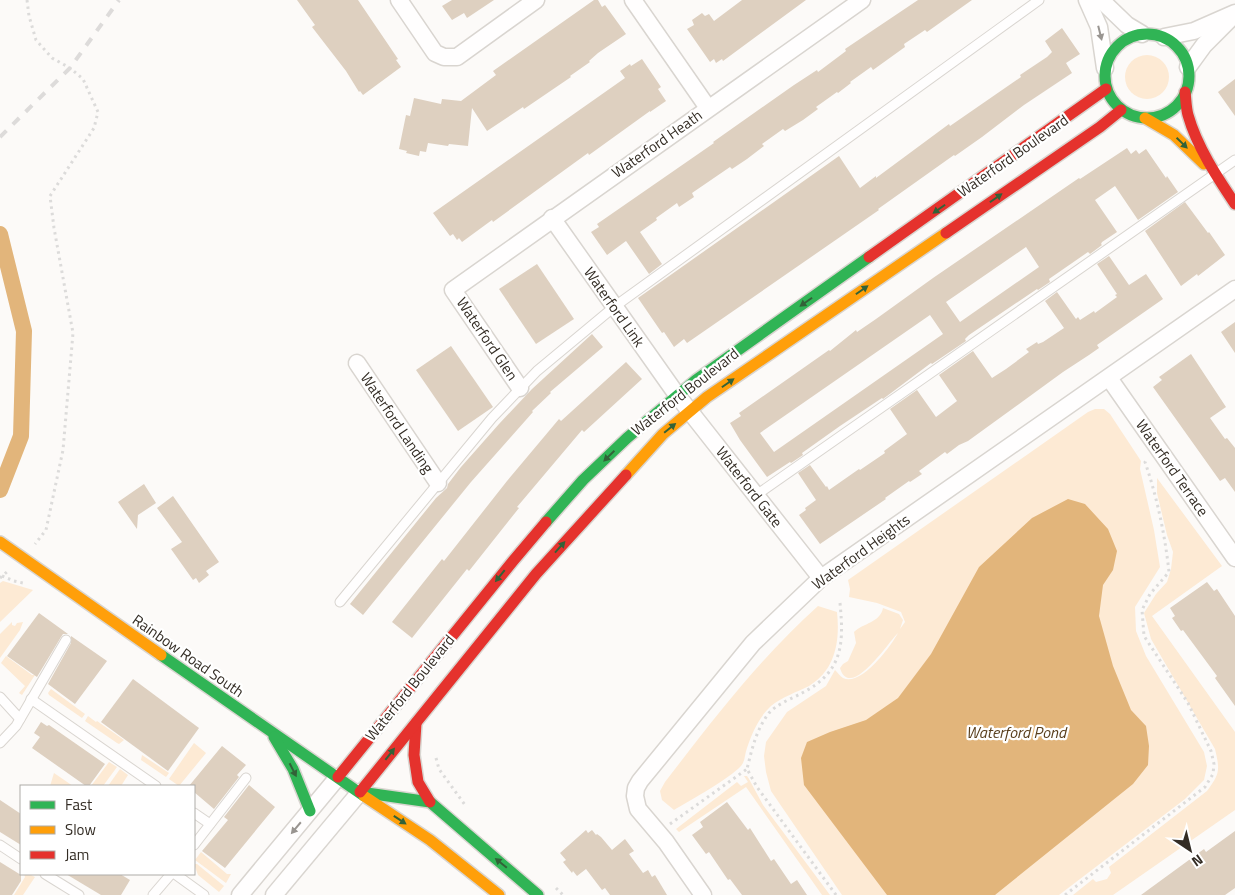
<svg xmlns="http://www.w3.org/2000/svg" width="1235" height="895" font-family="'Titillium Web',sans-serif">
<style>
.green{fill:#fdead4}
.water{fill:#e2b57b}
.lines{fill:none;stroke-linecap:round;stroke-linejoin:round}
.canal{stroke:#e2b57b;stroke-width:16}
.building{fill:#ded0c0;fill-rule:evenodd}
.lane-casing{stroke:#d9d5d0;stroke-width:11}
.street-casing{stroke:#d9d5d0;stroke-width:19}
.fast-casing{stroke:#d9d5d0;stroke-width:14}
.slow-casing{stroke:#d9d5d0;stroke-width:14}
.jam-casing{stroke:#d9d5d0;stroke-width:14}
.path{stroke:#dcdbda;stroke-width:3;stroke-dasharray:2.5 4;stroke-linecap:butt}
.lane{stroke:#fffefe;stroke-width:9}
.street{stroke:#fffefe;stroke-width:16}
.fast{stroke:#30b455;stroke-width:11}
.slow{stroke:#ff9f0a;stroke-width:11}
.jam{stroke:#e5322d;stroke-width:11}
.rail{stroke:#dddbda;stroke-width:4;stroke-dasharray:9 9;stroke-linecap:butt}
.oneway{fill:#999591}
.oneway2{fill:#326238}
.labels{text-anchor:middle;stroke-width:4.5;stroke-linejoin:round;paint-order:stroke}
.street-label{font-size:15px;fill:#332c24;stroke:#fff}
.water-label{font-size:16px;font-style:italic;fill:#593e1c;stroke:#fff}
</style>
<rect width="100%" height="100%" fill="#fcfaf8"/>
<!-- green -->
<g class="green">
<circle cx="1147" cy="77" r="22"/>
<path d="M 1095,409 L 1104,409 L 1110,414 L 1141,461 L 1140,469 L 1154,530 L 1160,567 L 1135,607 L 1136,631 L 1146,656 L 1204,752 L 1207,766 L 1204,780 L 1185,799 L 1059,895 L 842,895 L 771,791 L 766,772 L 764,756 L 766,742 L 787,712 L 826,686 L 835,670 C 837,672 840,676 843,678 C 861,687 891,646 898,633 C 890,640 850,702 840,668 L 843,664 L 848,661 L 856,643 L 854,632 C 863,623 880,623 883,608 L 899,614 L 903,620 L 900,629 L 905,622 L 901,612 L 877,603 L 849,597 L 850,589 L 848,580 L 1088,412 Z"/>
<path d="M 1157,478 L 1222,566 L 1152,616 L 1235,732 L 1235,810 L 1113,895 L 1073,895 L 1093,879 L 1096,882 L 1107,879 L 1111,873 L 1109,867 L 1207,791 C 1220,774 1220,770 1215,749 L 1151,639 L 1144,613 L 1156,594 L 1167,582 L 1171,569 L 1173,552 L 1167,535 L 1157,493 Z"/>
<polygon points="3,581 33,590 0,622 0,583"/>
<path d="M 818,606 L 837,612 C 840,640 836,670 809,686 C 797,692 782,697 771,706 C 759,717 752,733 747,748 C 745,753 745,759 743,763 C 737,775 687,802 674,810 L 662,800 L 660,791 L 665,782 C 712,721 760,658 818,606 Z"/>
<polygon points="12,622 12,625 15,626 17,623 23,622 20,630 0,658 0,634"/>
<polygon points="6,656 32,675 35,675 22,695 19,693 25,686 1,663"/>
<polygon points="51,689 85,714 82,718 49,695 48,693"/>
<polygon points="88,716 96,722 97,721 124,740 119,744 117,743 85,721"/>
<polygon points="194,743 206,753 179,786 169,779"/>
<polygon points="142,755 169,773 166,777 141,760"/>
<polygon points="109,762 117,767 103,786 91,786"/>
<polygon points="120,769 128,775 121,786 108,786"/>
<polygon points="54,773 73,786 50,786"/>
<polygon points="744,776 747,776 749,779 763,805 830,895 822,895 746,787 679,832 676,829 737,782 741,786 748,782"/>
<polygon points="201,852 227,874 231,874 226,883 195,860"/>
<polygon points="194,864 197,864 224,886 219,892 198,875"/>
<polygon points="24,874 29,874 35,877 23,895 14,895 25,877"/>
</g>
<!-- water -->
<polygon class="water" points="1068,499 1085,504 1108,529 1117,551 1113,570 1103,585 1099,616 1113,666 1131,710 1146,726 1149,746 1148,765 1133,784 995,895 887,895 804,785 801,758 807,742 830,732 866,720 898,698 931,654 979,567 1032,518"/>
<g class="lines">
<!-- canal -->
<polyline class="canal" points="0,234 24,331 21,436 0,490"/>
</g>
<!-- building -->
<g class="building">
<polygon points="297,0 358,0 398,59 396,60 401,67 363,95 360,91 359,92 346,71 312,27 315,25"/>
<polygon points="452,0 494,0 467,18 464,13 452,20 442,6"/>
<polygon points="594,0 598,0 602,7 605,5 626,34 598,53 589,61 590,62 570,76 571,77 524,109 523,107 487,131 472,108 468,146 449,144 448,146 428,143 426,152 420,151 419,156 406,153 407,151 399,149 406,115 410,116 414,98 441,104 442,99 461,101 496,75 493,71"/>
<polygon points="742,0 806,0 723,61 722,59 716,63 714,59 710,62 687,29 694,25 692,20 702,13 705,16 709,14 714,21"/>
<polygon points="918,0 972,0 927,32 925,30 904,44 905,47 873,70 871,67 850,82 851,83 838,93 837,92 816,107 818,109 803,120 785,131 783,129 762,144 764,146 747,159 732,169 730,167 692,193 694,197 679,207 677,203 656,218 657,220 640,232 662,264 649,274 626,241 607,255 591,232 599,227 597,224 714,143 713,142 794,85 817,70 818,72 846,51 845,49"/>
<polygon points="1062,28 1080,54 1066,63 1072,73 1024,105 982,137 955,156 954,155 878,209 879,210 687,343 684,339 674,347 664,332 662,333 638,298 839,156 860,188 876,176 876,178 949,124 950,126 1021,77 1020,75 1047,57 1052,52 1045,41"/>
<polygon points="642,59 661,87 658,89 666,101 650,112 650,111 589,155 588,153 493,222 492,220 462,242 459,238 457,240 453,234 450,236 433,213 625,78 620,71 630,64 631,66"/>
<polygon points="1235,79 1235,116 1218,92"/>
<path d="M 1127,148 L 1131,154 L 1136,150 L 1139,154 L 1146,149 L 1166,178 L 1167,176 L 1178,192 L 1138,220 L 1115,186 L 1095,200 L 1117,232 L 1102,242 L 1101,244 L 1102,245 L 1090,254 L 1088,252 L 1049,279 L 1050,282 L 1038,290 L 1037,289 L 969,335 L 965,339 L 966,341 L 932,364 L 931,363 L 883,399 L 882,398 L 840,426 L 802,453 L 803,455 L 791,463 L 790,462 L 767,477 L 740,440 L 730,423 L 741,416 L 739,413 L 829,350 L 830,351 L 856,330 L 857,332 L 876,319 L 933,278 L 1079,178 L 1080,179 ZM 1026,247 L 1039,267 L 960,322 L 946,302 ZM 930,315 L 943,334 L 774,452 L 760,433 Z"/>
<polygon points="1185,202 1208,233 1209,232 1225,255 1198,276 1197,274 1181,286 1145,231"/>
<polygon points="1109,256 1129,285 1146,274 1163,299 1097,345 1099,348 1089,355 1063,372 968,441 959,445 947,454 945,452 919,471 922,474 910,482 909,481 885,498 886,499 820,544 799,515 806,510 805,508 816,500 798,473 810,465 826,487 827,486 829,490 859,469 860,470 885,453 884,451 907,434 890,409 917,390 936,417 957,401 939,375 973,351 992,378 1006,369 1029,352 1026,349 1037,342 1038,344 1043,342 1064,328 1045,301 1057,292 1076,319 1078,317 1080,320 1094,311 1095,313 1117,297 1115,295 1117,294 1097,264"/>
<polygon points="537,264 574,319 536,344 499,289"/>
<polygon points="1235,322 1235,353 1221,332"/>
<polygon points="592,334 603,347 550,392 551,393 532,411 533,412 471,482 363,615 350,604 436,498 447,488 448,484 461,467 499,424 532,389"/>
<polygon points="451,346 493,407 458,431 416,370"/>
<polygon points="1191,354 1226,407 1210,418 1225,439 1227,438 1235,448 1235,492 1225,478 1220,481 1153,387 1162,380 1159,377"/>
<polygon points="626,362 642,379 584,432 582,430 517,507 519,508 469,571 467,569 412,638 392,622 442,559 444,561 507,481 559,419 561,421"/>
<polygon points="144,484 156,503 138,515 137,529 118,502"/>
<polygon points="173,496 219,562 206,571 209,575 199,583 196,578 193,580 171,549 182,542 157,508"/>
<polygon points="1207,582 1214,591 1217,589 1235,616 1235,706 1215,678 1217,676 1183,630 1181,631 1172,618 1175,616 1170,608"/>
<polygon points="39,613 68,634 63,634 61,637 37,677 7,656"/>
<polygon points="71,636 107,661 75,704 48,684 71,643"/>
<polygon points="133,679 199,728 168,771 101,722"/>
<polygon points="41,722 47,726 49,725 105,764 89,786 86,786 32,748 40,737 34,733"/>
<polygon points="222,746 246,765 237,775 239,777 214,809 194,792 194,786 189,786"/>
<polygon points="249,785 275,807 225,868 202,851 228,820 224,817"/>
<polygon points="0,800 21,814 21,845 0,832"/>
<polygon points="727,802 748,830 750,828 771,861 774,859 791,884 797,880 807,895 742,895 730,879 728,880 709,852 706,854 692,835 703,827 700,822"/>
<polygon points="586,830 588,833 592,830 596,835 597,834 601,837 612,850 625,839 634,851 629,854 643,873 648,870 652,877 655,875 667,895 610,895 605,888 602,890 586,869 577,876 573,871 572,873 563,862 566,860 560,853"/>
<polygon points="1235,831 1235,888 1225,895 1141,895 1204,849 1206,852"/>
<polygon points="0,862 21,875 21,881 12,895 0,895"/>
<polygon points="66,874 120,874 130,880 121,895 101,895"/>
</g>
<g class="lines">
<!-- lane casing -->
<g class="lane-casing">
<g id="lane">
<polyline points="755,496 1235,160"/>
<polyline points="340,602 492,418 537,371 614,307 1039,0"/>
<polyline points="0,697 20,719"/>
<polyline points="31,699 156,786"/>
<polyline points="0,743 16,726 66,640"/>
<polyline points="194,813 210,824"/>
<polyline points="0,845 21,859"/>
<polyline points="194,845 246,778"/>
<polyline points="45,874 79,895"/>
<polyline points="175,874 204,895"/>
<polyline points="153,895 171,874"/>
</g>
</g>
<!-- street casing -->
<g class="street-casing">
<g id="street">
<polyline points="399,0 435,53 444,57 457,57 536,0"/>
<polyline points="633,0 708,108"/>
<polyline points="1087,0 1099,27 1105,68"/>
<polyline points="1101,0 1127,25 1142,34"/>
<polyline points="1164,37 1194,31 1235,13"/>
<polyline points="1188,67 1204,45 1231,18"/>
<polyline points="552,218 677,395 821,578"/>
<polyline points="357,363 438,483"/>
<polyline points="1109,378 1235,558"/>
<polyline points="520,388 453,290 862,0"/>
<polyline points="240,895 338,777"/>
<polyline points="274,895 360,792"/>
<polyline points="703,895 666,842 638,809 635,796 636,788 640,781 753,643 821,578 1235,289"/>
</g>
</g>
<!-- fast casing -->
<g class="fast-casing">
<g id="fast">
<circle cx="1147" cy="76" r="42"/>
<polyline points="546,522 583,480 627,438 696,380 869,257"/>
<polyline points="161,655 364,796"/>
<polyline points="274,737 293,769 310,811"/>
<polyline points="367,793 430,802 538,895"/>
</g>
</g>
<!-- slow casing -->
<g class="slow-casing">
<g id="slow">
<polyline points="1145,118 1174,135 1204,164"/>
<polyline points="626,475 663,434 707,397 946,233"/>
<polyline points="0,542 161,655"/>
<polyline points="364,796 430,840 499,895"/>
</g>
</g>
<!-- jam casing -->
<g class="jam-casing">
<g id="jam">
<path d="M 1185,92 C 1186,100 1186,108 1188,115 C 1197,147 1217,177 1235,204"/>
<polyline points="946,233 1100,127 1121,110"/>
<polyline points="869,257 1106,89"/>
<polyline points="416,723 414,755 418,782 430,802"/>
<polyline points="338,777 513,561 546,522"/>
<polyline points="360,792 536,574 626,475"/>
</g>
</g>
<!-- path -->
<g class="path">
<polyline points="27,0 29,16 36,40 52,58 70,68 83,79 98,112 94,128 50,196 54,228 73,333 63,450 46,530 35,544"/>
<polyline points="2,576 14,581 23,583"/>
<polyline points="0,578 8,571"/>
<polyline points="436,758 439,769 465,805"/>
<polyline points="670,824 747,769"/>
<polyline points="556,888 563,895"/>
<path d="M 836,895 L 757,787 L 747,769 C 752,749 756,730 769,713 C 777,704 791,699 802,693 C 843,672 844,644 840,603"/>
<path d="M 1065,895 L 1205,787 L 1213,774 L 1214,764 L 1211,751 L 1188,703 L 1144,636 L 1142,610 L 1150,594 L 1169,572 C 1165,535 1157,497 1145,462 L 1147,459"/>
</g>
<!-- lane -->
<use href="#lane" class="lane"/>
<!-- street -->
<use href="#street" class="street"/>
<!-- fast -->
<use href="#fast" class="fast"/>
<!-- slow -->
<use href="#slow" class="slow"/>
<!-- jam -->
<use href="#jam" class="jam"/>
<!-- rail -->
<polyline class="rail" points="0,137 70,68 119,0"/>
</g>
<!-- one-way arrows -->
<defs><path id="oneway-solid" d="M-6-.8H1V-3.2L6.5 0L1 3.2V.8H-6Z" transform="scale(1.25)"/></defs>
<g class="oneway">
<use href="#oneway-solid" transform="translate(1100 33) rotate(76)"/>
<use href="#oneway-solid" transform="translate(296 828) rotate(130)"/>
</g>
<g class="oneway2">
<use href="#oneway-solid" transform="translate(1182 143) rotate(44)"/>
<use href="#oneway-solid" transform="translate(996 198) rotate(-35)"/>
<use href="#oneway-solid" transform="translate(939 209) rotate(145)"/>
<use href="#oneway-solid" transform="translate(862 290) rotate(-35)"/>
<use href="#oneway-solid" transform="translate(806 302) rotate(145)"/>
<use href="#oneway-solid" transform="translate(728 383) rotate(-35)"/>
<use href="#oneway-solid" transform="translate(670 428) rotate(-39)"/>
<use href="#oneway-solid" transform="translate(609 456) rotate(136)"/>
<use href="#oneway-solid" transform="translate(560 547) rotate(-48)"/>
<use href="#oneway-solid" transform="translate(500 576) rotate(129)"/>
<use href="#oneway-solid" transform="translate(390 754) rotate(-52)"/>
<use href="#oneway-solid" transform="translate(293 770) rotate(63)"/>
<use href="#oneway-solid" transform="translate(400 820) rotate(34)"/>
<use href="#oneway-solid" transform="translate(501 863) rotate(-141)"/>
</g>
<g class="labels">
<!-- street labels -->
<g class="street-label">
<text transform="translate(657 144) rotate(-35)" y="5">Waterford Heath</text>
<text transform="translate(1013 156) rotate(-35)" y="5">Waterford Boulevard</text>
<text transform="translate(614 307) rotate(55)" y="5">Waterford Link</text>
<text transform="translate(487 339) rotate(56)" y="5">Waterford Glen</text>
<text transform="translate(685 392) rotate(-38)" y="5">Waterford Boulevard</text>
<text transform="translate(397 423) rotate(56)" y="5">Waterford Landing</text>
<text transform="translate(1172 468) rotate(55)" y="5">Waterford Terrace</text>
<text transform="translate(749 487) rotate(52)" y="5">Waterford Gate</text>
<text transform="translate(861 552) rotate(-36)" y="5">Waterford Heights</text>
<text transform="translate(188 656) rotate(35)" y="5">Rainbow Road South</text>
<text transform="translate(410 688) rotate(-51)" y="5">Waterford Boulevard</text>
</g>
<!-- water labels -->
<g class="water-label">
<text x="1016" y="738">Waterford Pond</text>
</g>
</g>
<!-- legend -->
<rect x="20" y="785" width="175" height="90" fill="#ffffff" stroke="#adaba7"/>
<rect x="30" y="801" width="25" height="8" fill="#30b455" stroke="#adaba7"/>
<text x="65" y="810" font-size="15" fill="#332c24">Fast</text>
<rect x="30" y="826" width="25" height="8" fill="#ff9f0a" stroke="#adaba7"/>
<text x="65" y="835" font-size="15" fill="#332c24">Slow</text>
<rect x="30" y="851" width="25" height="8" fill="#e5322d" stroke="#adaba7"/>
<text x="65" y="860" font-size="15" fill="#332c24">Jam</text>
<!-- north arrow -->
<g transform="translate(1190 850) rotate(145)" stroke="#ffffff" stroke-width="4" paint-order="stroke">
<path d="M0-4L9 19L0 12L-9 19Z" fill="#332c24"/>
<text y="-8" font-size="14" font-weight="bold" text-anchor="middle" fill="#332c24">N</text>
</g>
</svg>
